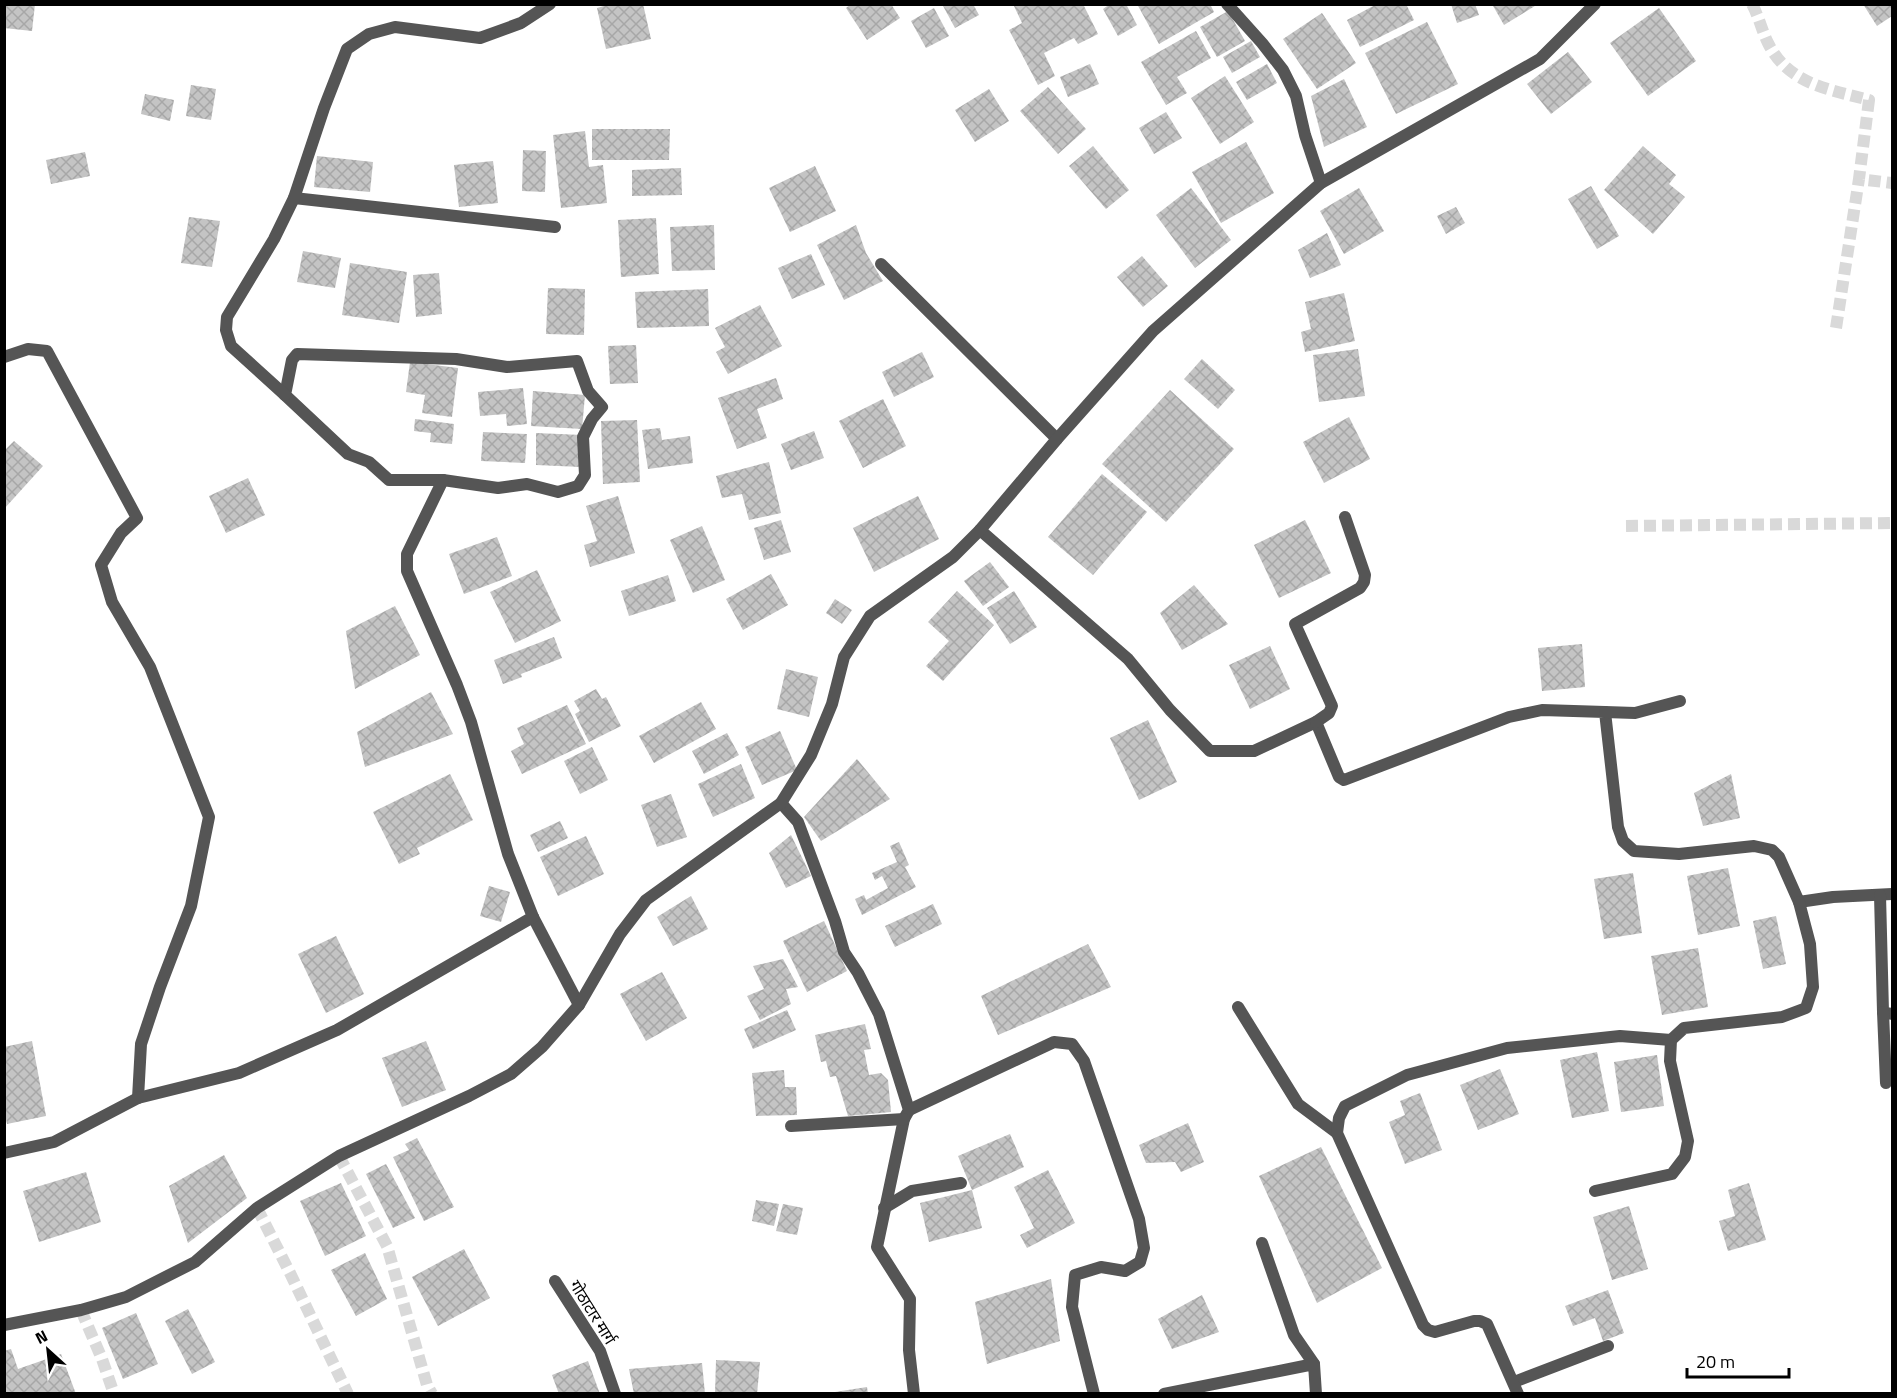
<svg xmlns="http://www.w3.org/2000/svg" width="1897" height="1398" font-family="'Titillium Web','Noto Sans Devanagari',sans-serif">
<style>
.building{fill:url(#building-cross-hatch)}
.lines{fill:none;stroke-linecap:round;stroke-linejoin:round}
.minor-tunnel{stroke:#d9d9d9;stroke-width:12;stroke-dasharray:12 6;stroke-linecap:butt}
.minor{stroke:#555;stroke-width:12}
.tertiary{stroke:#555;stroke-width:12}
.labels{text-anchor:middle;stroke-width:4.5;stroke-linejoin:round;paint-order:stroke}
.street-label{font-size:16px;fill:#000;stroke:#fff}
</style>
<defs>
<pattern id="building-cross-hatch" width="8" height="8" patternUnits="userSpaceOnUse" patternTransform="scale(1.5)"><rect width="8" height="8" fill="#c4c4c4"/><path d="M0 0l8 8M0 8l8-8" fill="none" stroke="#a7a7a7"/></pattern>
</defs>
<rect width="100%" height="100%" fill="#fff"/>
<!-- building -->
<g class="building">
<polygon points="4,4 35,4 32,31 4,28"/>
<polygon points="611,4 643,4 651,39 606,49 597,8"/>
<polygon points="851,4 891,4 900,18 867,40 846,8"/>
<polygon points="942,4 973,4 979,15 955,28"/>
<polygon points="1013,4 1083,4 1098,34 1078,44 1074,38 1044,53 1055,76 1038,85 1009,30 1022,23"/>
<polygon points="1110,4 1126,4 1137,25 1118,36 1103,9"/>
<polygon points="1137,4 1210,4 1214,12 1159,44"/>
<polygon points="1377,4 1406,4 1414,20 1360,47 1347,20"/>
<polygon points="1451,4 1475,4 1479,15 1457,23"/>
<polygon points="1492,4 1538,4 1504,25"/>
<polygon points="1863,4 1892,4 1892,16 1877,26"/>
<polygon points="934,8 949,36 926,48 911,21"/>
<polygon points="1659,8 1696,61 1648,96 1610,43"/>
<polygon points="1228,11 1245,41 1217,57 1200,27"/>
<polygon points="1322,13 1356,63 1317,89 1283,39"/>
<polygon points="1427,22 1458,84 1396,114 1365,53"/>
<polygon points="1196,31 1211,58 1177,77 1187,93 1166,105 1141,62"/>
<polygon points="1251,41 1260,57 1232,73 1223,57"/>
<polygon points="1568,52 1592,82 1551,114 1527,84"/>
<polygon points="1090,64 1099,84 1068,97 1060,77"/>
<polygon points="1267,64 1277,83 1247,100 1236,82"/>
<polygon points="1225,76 1254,122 1220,144 1191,98"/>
<polygon points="1344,79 1367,127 1324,147 1311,96"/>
<polygon points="191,85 216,89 211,120 186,116"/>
<polygon points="1048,87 1086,129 1058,154 1020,111"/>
<polygon points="989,89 1009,121 975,142 955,110"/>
<polygon points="145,94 174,100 170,121 141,114"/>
<polygon points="1166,112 1182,138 1154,154 1139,128"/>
<polygon points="592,129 670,129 669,160 592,160"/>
<polygon points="585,131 589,167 603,165 607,203 561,208 553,135"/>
<polygon points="1246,142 1274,193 1221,223 1192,172"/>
<polygon points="1093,146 1129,190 1106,209 1069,166"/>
<polygon points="1643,146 1676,175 1669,184 1685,197 1653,234 1604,190"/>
<polygon points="523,150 546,151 545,192 522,191"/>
<polygon points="85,152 90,176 51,184 46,160"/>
<polygon points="317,156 373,162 370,192 314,187"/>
<polygon points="493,161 498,203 459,207 454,165"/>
<polygon points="815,166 836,211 790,232 769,188"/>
<polygon points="681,168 682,195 632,196 632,170"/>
<polygon points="1591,186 1619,236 1597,249 1568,199"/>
<polygon points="1191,188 1231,240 1195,268 1156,215"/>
<polygon points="1359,188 1384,231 1344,254 1320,211"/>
<polygon points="1456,207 1465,223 1446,234 1437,216"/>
<polygon points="189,217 220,221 212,267 181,263"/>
<polygon points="656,218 659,274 621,277 618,220"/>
<polygon points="714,225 715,270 672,271 670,227"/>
<polygon points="856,225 866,253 883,281 844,300 817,245"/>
<polygon points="1327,233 1341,265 1310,278 1298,250"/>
<polygon points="303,251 341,258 335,288 297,282"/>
<polygon points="811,254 825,285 792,299 778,268"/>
<polygon points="1142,256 1168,286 1143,307 1117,277"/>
<polygon points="350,263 407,272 399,323 342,315"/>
<polygon points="439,273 442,314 416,317 413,275"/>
<polygon points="548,288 585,289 584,335 546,334"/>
<polygon points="708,289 709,326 637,328 635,292"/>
<polygon points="1344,293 1355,341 1305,352 1301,332 1311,329 1305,302"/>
<polygon points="760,305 782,346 728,374 716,352 725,347 715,328"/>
<polygon points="636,345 638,383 610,384 608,346"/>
<polygon points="1358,349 1365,396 1319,402 1313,355"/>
<polygon points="922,352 934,377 894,397 882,372"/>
<polygon points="1202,359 1235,390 1218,409 1184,379"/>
<polygon points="410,362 458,368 452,417 422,413 425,395 406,392"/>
<polygon points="776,378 783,399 757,409 767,438 737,449 718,398"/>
<polygon points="523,388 527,424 507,426 506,414 480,416 478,392"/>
<polygon points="1170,390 1234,449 1166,522 1102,464"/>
<polygon points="533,391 585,395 582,429 531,426"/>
<polygon points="883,399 906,446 863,468 839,421"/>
<polygon points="1349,417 1370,459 1324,483 1303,442"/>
<polygon points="415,419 454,424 452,444 430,442 431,433 414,431"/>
<polygon points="637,420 640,482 603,484 601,421"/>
<polygon points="660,428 662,440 690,436 693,463 648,469 642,430"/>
<polygon points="814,431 824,458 791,470 781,444"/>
<polygon points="483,432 527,434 525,463 481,461"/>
<polygon points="536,433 582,435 581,467 536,465"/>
<polygon points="14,441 43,466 4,509 4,451"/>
<polygon points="769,462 781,513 749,520 742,494 722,498 716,476"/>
<polygon points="1102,474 1147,512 1093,575 1048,537"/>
<polygon points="248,478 265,515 226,533 209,496"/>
<polygon points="618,496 635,553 590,567 584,545 597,541 586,506"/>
<polygon points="918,496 939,539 874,572 853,528"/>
<polygon points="781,520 791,552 764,560 754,528"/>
<polygon points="1305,520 1331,573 1279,598 1254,545"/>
<polygon points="702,526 725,580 693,593 670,540"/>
<polygon points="497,537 512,576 464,594 449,554"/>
<polygon points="990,562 1009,587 983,606 964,581"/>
<polygon points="537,570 561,621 515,643 490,592"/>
<polygon points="771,574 788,605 743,630 726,599"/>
<polygon points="668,575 676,601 629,616 621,591"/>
<polygon points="1194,585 1228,624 1182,650 1160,613"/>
<polygon points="957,591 994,625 943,681 926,666 949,641 928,622"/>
<polygon points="1014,591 1037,627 1010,644 987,608"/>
<polygon points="835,599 852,610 842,624 826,613"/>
<polygon points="395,606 420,655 355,689 346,631"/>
<polygon points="554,637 562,658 521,674 522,677 503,684 494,660"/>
<polygon points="1582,644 1585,687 1542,691 1538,648"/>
<polygon points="1270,646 1290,689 1250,709 1229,665"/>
<polygon points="786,669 818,677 809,717 777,709"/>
<polygon points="596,689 602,699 606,697 621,726 589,742 575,714 580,711 574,701"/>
<polygon points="431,692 453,734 365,767 357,732"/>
<polygon points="701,702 716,729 654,763 639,736"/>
<polygon points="567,705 586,744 522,774 511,751 524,744 517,728"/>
<polygon points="1148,720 1177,782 1139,800 1110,738"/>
<polygon points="780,731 797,770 762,785 745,747"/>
<polygon points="727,733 739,755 704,774 692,751"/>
<polygon points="592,747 608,780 580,794 564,761"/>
<polygon points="857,759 890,799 821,841 804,817"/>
<polygon points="741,764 755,798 713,817 698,784"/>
<polygon points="450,774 473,820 417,848 420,854 399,864 373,812"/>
<polygon points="1731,774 1740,818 1703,826 1694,793"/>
<polygon points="671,794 687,837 657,847 641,805"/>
<polygon points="560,821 568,838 538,852 530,835"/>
<polygon points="791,835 811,876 786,888 769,853"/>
<polygon points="586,836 604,874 558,896 540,857"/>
<polygon points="899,842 909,865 905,867 916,887 862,915 855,899 864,895 866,900 888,888 882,876 875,880 872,873 897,862 890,846"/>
<polygon points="1728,868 1740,926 1698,935 1687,876"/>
<polygon points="1633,873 1642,933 1604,939 1594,879"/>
<polygon points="489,886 510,892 501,922 480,916"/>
<polygon points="691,896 708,929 673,946 657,917"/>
<polygon points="933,904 942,924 895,947 885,926"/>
<polygon points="1776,916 1786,964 1763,969 1753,921"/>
<polygon points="824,921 847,971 807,992 783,941"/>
<polygon points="336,936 364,994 326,1013 298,954"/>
<polygon points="1088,944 1111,987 998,1035 981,996"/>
<polygon points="1698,948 1708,1007 1662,1015 1651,956"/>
<polygon points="783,959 798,987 786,989 791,1004 760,1020 747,996 764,989 753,966"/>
<polygon points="662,972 687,1018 646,1041 620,994"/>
<polygon points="787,1010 796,1030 753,1049 744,1029"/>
<polygon points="865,1024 871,1049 864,1050 869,1075 881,1073 888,1080 891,1112 848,1116 836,1076 830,1077 826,1061 821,1062 815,1035"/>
<polygon points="32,1041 46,1116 7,1124 4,1110 4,1047"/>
<polygon points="426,1041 446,1090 402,1107 382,1058"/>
<polygon points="1597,1052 1609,1111 1572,1118 1560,1060"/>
<polygon points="1657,1055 1664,1106 1621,1112 1614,1062"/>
<polygon points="1500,1069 1519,1114 1478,1130 1460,1085"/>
<polygon points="784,1070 785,1087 796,1087 797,1115 756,1116 752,1073"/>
<polygon points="1420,1093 1442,1150 1405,1164 1389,1122 1405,1115 1400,1101"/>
<polygon points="1188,1123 1204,1162 1181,1172 1175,1162 1146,1163 1139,1145"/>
<polygon points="1010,1134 1024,1167 972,1190 958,1156"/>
<polygon points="417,1138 454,1207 424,1221 393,1157 409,1150 405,1144"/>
<polygon points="1321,1147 1382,1268 1317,1303 1259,1176"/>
<polygon points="224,1155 247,1198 188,1243 169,1186"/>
<polygon points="386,1164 415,1218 393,1228 366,1174"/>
<polygon points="1048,1170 1075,1223 1027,1248 1020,1235 1034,1228 1014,1187"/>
<polygon points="86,1172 101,1222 39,1242 23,1191"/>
<polygon points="341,1183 366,1236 325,1256 300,1201"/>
<polygon points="1749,1183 1766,1240 1728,1251 1719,1221 1735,1216 1728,1190"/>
<polygon points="972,1190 982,1228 929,1242 920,1203"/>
<polygon points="756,1200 779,1204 774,1226 752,1221"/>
<polygon points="783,1204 803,1208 797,1235 776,1231"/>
<polygon points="1629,1206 1648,1269 1612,1280 1593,1217"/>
<polygon points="464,1249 490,1298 438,1326 412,1277"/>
<polygon points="365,1253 387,1299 356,1316 331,1270"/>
<polygon points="1051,1279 1060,1341 987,1364 975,1302"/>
<polygon points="1608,1290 1624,1333 1603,1341 1595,1318 1573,1326 1565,1306"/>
<polygon points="1202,1295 1219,1332 1172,1349 1158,1319"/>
<polygon points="188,1309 215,1362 192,1374 165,1321"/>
<polygon points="136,1313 158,1364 123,1379 102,1328"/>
<polygon points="11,1349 18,1369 61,1354 76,1394 5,1394 4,1351"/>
<polygon points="716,1360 760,1362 757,1394 715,1394"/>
<polygon points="588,1361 600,1394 559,1394 552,1375"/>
<polygon points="702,1363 705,1394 634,1394 629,1369"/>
<polygon points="867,1387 868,1394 835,1394 835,1392"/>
</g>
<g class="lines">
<!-- minor-tunnel -->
<g class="minor-tunnel">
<path d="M 1752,4 C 1759,17 1762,31 1768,43 C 1789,85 1829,89 1869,100 L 1859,179 L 1892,183"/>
<polyline points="1836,328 1859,179"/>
<polyline points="1626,526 1892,523"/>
<polyline points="339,1156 387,1246 427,1385 432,1394"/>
<polyline points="257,1208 290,1273 348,1394"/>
<polyline points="81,1310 102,1359 114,1394"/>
</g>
<!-- minor -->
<g class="minor">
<polyline points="1227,4 1262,43 1283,70 1296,96 1305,135 1321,183"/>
<polyline points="294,198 555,227"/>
<polyline points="881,264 1057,439"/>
<polygon points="297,354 456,359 507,367 577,361 588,391 602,407 592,419 583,437 585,475 578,486 558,492 527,484 498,488 443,480 389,480 369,462 348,454 285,395 292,360"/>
<polyline points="4,357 28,349 47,351 137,518 121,533 101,565 112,602 150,667 209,817 191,906 160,987 141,1044 138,1098"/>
<polyline points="285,395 231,346 226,330 227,317 274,239 294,198 324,108 347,49 369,34 395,27 480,38 521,23 550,4"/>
<polyline points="980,530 1128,659 1170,710 1210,751 1254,751 1316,722 1339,777 1344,780 1509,717 1542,710 1605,712 1618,827 1623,841 1634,851 1679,854 1754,846 1772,850 1779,857 1799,902 1833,897 1892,894"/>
<polyline points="1605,712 1635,713 1680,701"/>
<polyline points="1316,722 1329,713 1332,706 1295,624 1360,588 1364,582 1365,575 1345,517"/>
<polyline points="781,803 798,822 835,921 844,952 858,973 879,1014 909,1110 904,1119 877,1247 910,1299 909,1350 914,1394"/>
<polyline points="1880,895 1883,1012 1892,1014"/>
<polyline points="533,917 579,1005"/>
<polyline points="1238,1007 1298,1104 1337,1133"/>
<polyline points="1883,1012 1886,1083"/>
<polyline points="909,1110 1054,1042 1072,1044 1084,1061 1139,1219 1144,1248 1140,1262 1125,1271 1101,1267 1075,1275 1072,1307 1094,1394"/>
<polyline points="791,1126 904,1119"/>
<polyline points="4,1153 54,1142 138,1098 239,1073 337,1030 533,917 508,854 471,722 457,685 407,571 407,554 443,480"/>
<polyline points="1595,1191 1672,1174 1685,1157 1688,1141 1670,1061 1671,1040 1684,1028 1782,1017 1806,1008 1813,987 1810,944 1799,902"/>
<polyline points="884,1208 912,1191 961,1183"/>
<polyline points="1262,1243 1294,1335 1314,1364"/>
<polyline points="555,1281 600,1351 615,1394"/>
<polyline points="1514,1382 1608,1346"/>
<polyline points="1164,1394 1314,1364 1316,1394"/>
<polyline points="1518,1394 1487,1324 1480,1321 1474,1321 1435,1332 1428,1330 1423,1325 1337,1133 1339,1118 1345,1106 1407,1075 1507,1048 1620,1036 1671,1040"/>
</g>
<!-- tertiary -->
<polyline class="tertiary" points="4,1325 81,1310 126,1297 195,1262 257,1208 339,1156 469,1096 511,1074 542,1047 579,1005 620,934 646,900 781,803 811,755 832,704 844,657 870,616 953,557 980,530 1057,439 1153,331 1321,183 1540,59 1595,4"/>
</g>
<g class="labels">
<!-- street labels -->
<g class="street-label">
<text transform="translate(593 1312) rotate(58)" y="6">गोठाटार मार्ग</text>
</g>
</g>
<!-- border -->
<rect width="1897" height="1398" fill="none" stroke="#000000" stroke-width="12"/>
<!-- north arrow -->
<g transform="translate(48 1350) rotate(333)" stroke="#ffffff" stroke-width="4.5" paint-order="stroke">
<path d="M0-4.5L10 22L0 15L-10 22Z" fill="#000000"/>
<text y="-9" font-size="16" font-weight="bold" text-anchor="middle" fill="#000000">N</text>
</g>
<!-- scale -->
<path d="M1687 1368v9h102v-9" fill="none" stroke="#000000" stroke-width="3"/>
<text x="1696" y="1368" font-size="18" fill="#000000" stroke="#ffffff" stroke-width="4.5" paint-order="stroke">20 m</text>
</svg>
